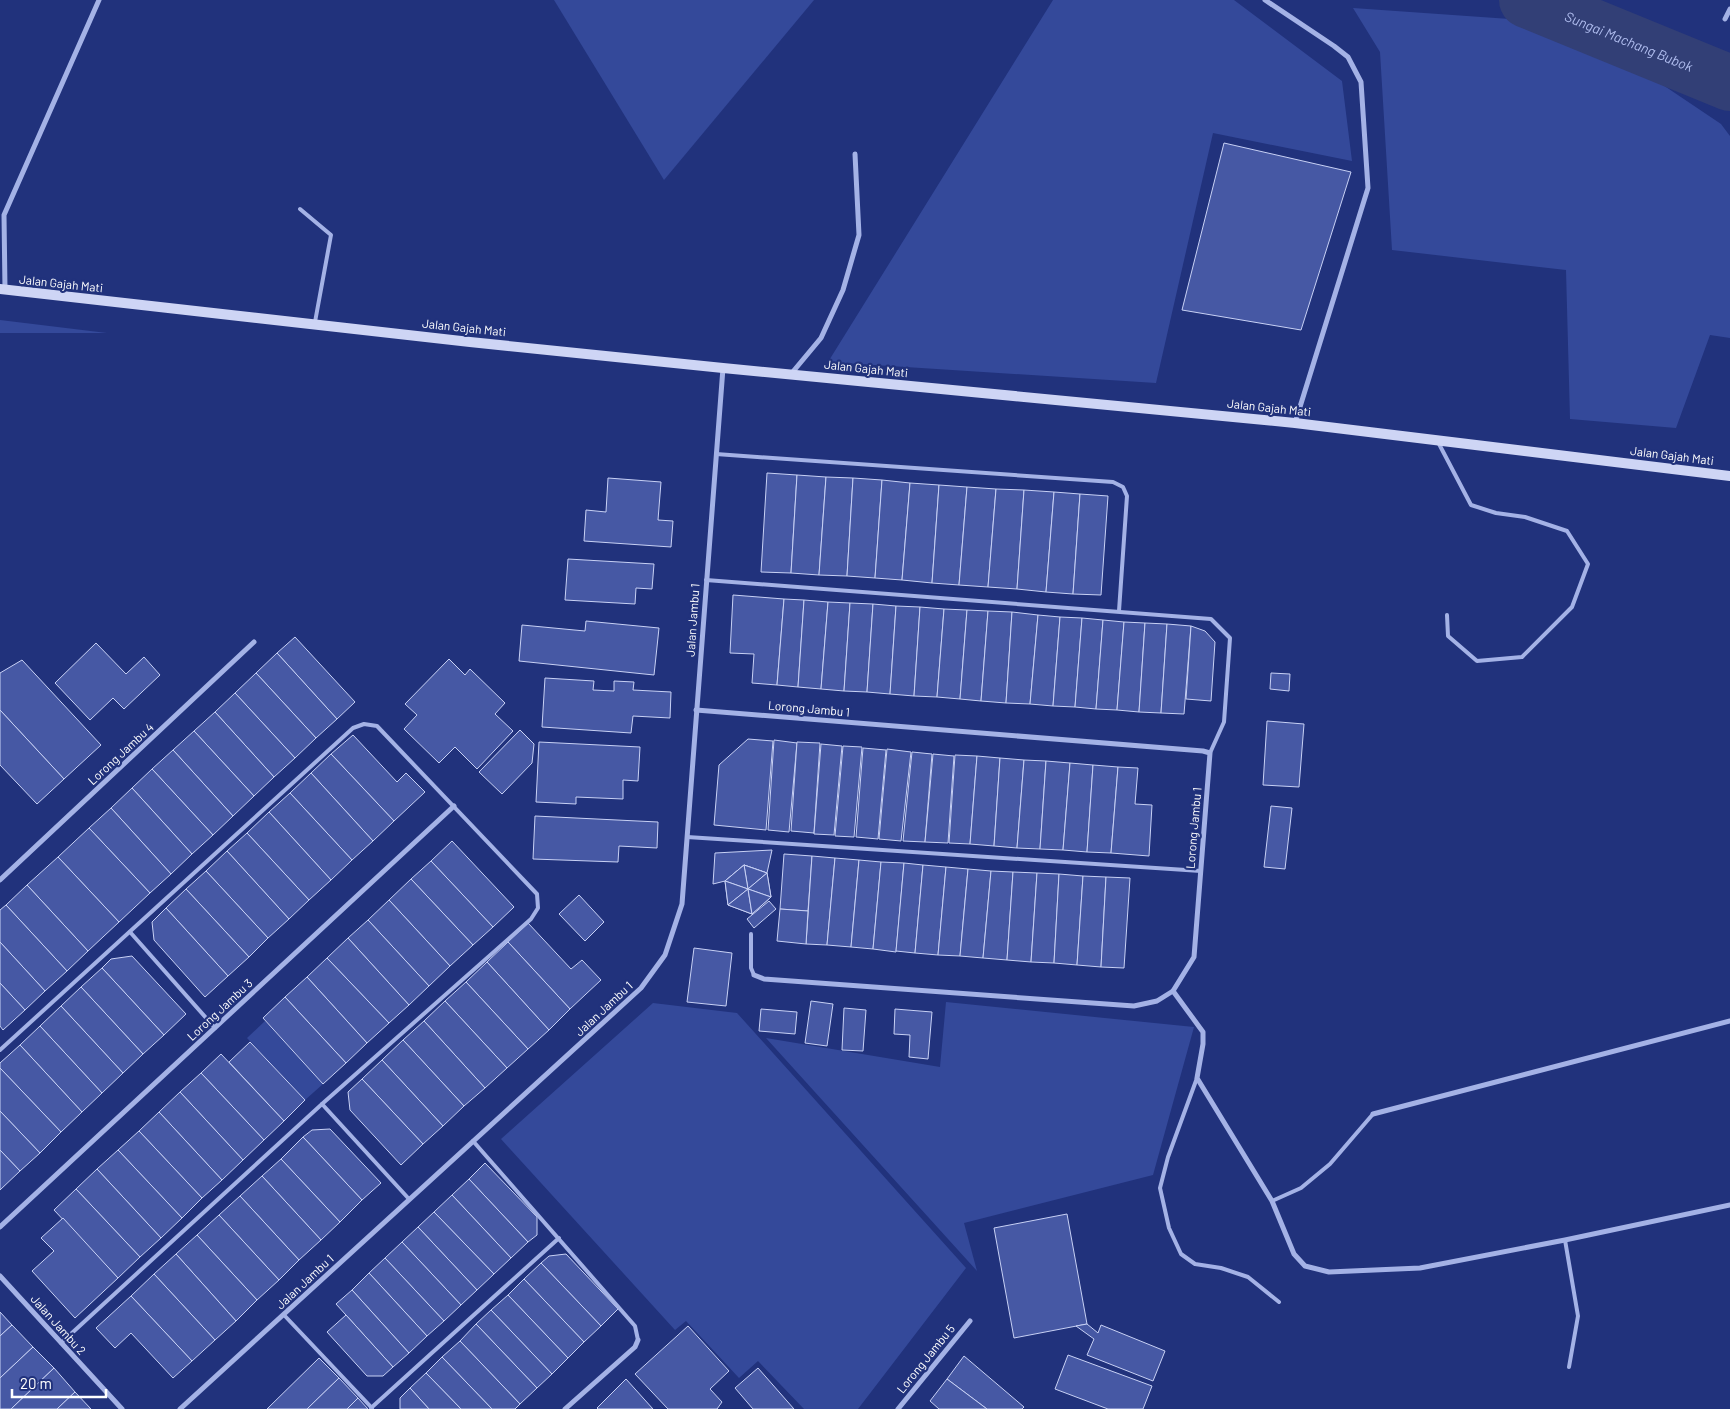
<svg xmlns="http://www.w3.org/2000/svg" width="1730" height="1409" font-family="Barlow,sans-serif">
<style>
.green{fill:#34499a}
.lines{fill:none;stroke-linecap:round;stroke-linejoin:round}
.river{stroke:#323f76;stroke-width:56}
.building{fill:#4658a4;stroke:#c8d1f5}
.lane{stroke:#a4b2e6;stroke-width:4}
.street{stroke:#a4b2e6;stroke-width:5}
.secondary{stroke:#ced5f5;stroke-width:10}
.labels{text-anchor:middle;stroke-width:4.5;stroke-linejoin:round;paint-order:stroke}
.street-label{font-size:12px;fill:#fff;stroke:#21327c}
.water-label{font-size:14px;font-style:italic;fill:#afbcee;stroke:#21327c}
</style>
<rect width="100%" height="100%" fill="#21327c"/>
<!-- green -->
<g class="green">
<polygon points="554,0 814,0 664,180"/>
<polygon points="1053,0 1234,0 1342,81 1352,161 1213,133 1156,383 828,362"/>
<polygon points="1353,8 1524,20 1660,83 1721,124 1730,136 1730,338 1710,335 1676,428 1570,419 1566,270 1392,250 1380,52"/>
<polygon points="0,320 107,333 0,333"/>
<polygon points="946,1002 1194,1027 1153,1175 964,1223 977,1271 766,1038 940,1067"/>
<polygon points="653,1003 737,1013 966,1268 858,1409 804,1409 758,1361 739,1378 686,1321 675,1330 501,1139"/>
<polygon points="265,1021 323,1084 305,1100 247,1038"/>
</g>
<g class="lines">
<!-- river -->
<path class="river" id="s1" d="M 1527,0 L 1730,83"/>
</g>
<!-- building -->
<g class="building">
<polygon points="1224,143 1351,172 1301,330 1182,310"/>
<polygon points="767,473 797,475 791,573 761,572"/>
<polygon points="797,475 826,477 819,575 791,573"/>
<polygon points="826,477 853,478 847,576 819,575"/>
<polygon points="608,478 661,482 658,520 673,521 671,547 584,541 586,510 606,512"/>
<polygon points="853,478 882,480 875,578 847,576"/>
<polygon points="882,480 910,483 902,580 875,578"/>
<polygon points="910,483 939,485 932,583 902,580"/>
<polygon points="939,485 967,487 959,585 932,583"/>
<polygon points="967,487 996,489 988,587 959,585"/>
<polygon points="996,489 1024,490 1017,589 988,587"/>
<polygon points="1024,490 1054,492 1046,592 1017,589"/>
<polygon points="1054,492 1080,494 1073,594 1046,592"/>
<polygon points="1080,494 1108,496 1101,595 1073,594"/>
<polygon points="568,559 654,564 652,589 636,588 635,604 565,600"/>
<polygon points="733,595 784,599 777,685 752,683 754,654 730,653"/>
<polygon points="784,599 804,600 798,687 777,685"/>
<polygon points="804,600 828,602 821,689 798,687"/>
<polygon points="828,602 850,603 844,691 821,689"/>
<polygon points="850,603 873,604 867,692 844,691"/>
<polygon points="873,604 896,606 890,694 867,692"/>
<polygon points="896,606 920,607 914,696 890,694"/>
<polygon points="920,607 944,609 937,697 914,696"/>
<polygon points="944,609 967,610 960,699 937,697"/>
<polygon points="967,610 988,611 981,701 960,699"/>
<polygon points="988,611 1012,612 1006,703 981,701"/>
<polygon points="1012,612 1038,615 1030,704 1006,703"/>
<polygon points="1038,615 1060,617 1053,706 1030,704"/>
<polygon points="1060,617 1082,618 1075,707 1053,706"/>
<polygon points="1082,618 1103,620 1096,709 1075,707"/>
<polygon points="1103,620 1124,622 1117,710 1096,709"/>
<polygon points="586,621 659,628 654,675 519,661 522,625 585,631"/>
<polygon points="1124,622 1145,623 1139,712 1117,710"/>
<polygon points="1145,623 1167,624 1161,713 1139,712"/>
<polygon points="1167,624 1191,626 1184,714 1161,713"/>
<polygon points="1191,626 1205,631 1215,642 1211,701 1186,699"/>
<polygon points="295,637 355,702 337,719 277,653"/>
<polygon points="96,643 126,674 144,657 160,675 124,709 113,698 90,720 55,683"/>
<polygon points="277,653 337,719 316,738 256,673"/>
<polygon points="449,659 465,675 470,669 505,703 495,714 513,731 477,769 455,747 439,763 404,729 417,715 405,704"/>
<polygon points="22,660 101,745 64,779 0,710 0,673"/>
<polygon points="256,673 316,738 295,758 235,693"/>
<polygon points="1271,673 1290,674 1289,691 1270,689"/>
<polygon points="545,678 594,681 593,690 614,691 614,681 634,682 633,690 671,692 670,718 633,716 631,733 542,727"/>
<polygon points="235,693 295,758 274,777 215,712"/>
<polygon points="0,710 64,779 37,804 0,765"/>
<polygon points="215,712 274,777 254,796 194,731"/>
<polygon points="1267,721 1304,724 1299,787 1263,785"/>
<polygon points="520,730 534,744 532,763 502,794 479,772"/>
<polygon points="194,731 254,796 233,816 173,750"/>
<polygon points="353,735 397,782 406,773 425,792 394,821 331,754"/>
<polygon points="748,739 773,741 766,830 714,825 719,765"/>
<polygon points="774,740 797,743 789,832 768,830"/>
<polygon points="539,742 640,747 638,781 623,780 623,799 576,797 576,804 536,802"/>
<polygon points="797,742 820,743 814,833 791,831"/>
<polygon points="821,744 842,746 834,835 814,834"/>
<polygon points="843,746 862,747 854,837 835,836"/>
<polygon points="863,748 886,750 878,839 856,837"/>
<polygon points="887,749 911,752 901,841 879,839"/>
<polygon points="173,750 233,816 213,835 152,769"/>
<polygon points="912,752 932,754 925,842 903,841"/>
<polygon points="331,754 394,821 373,841 311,773"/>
<polygon points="933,754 954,756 948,843 925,842"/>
<polygon points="955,755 977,756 970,844 949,843"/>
<polygon points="977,756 1000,758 994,846 970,844"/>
<polygon points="1000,758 1024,760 1017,848 994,846"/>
<polygon points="1024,760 1046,761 1040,849 1017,848"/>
<polygon points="1046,761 1070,763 1063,850 1040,849"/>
<polygon points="1070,763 1093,765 1087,852 1063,850"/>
<polygon points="1093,765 1118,767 1111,853 1087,852"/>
<polygon points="1118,767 1138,768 1135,804 1152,805 1149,856 1111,853"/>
<polygon points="152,769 213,835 192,854 132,788"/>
<polygon points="311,773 373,841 352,860 290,793"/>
<polygon points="132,788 192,854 171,874 111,808"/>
<polygon points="290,793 352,860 331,880 269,812"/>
<polygon points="1271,806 1292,808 1285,869 1264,867"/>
<polygon points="111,808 171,874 150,893 89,828"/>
<polygon points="269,812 331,880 309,900 247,833"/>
<polygon points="535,816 658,822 657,848 619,846 618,862 533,859"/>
<polygon points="89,828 150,893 119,922 58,857"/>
<polygon points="247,833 309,900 289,919 227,851"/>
<polygon points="452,841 514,907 493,927 431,861"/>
<polygon points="772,850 767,873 744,865 725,881 713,884 715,853"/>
<polygon points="227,851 289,919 268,938 206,871"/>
<polygon points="784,854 812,856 808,911 780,909"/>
<polygon points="812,856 835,858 827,945 806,944"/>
<polygon points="58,857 119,922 88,951 27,885"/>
<polygon points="835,858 859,860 851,947 827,945"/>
<polygon points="859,860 881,862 873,949 851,947"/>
<polygon points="431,861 493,927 473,945 411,879"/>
<polygon points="881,862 904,863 896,952 873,949"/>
<polygon points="904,863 923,865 915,953 896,951"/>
<polygon points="744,865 767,873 771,897 752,914 728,905 725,881"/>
<polygon points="744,865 767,873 748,889"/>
<polygon points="744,865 748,889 725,881"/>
<polygon points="923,865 946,867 938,955 915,953"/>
<polygon points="946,867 968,869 960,956 938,955"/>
<polygon points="968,869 991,871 983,958 960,956"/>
<polygon points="206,871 268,938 249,957 186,889"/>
<polygon points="991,871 1013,872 1007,960 983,958"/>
<polygon points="1013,872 1037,873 1031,962 1007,960"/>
<polygon points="767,873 771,897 748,889"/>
<polygon points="1037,873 1059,874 1054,963 1031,962"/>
<polygon points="1059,874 1083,876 1077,965 1054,963"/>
<polygon points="1083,876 1106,877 1101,967 1077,965"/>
<polygon points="1106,877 1130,878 1124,968 1101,967"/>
<polygon points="411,879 473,945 450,966 389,900"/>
<polygon points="725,881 748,889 728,905"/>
<polygon points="27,885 88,951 67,971 6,905"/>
<polygon points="186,889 249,957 228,976 166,908"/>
<polygon points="748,889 752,914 728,905"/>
<polygon points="748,889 771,897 752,914"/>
<polygon points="579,895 604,922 585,941 559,914"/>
<polygon points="389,900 450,966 429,986 368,920"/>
<polygon points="769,901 776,909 754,928 747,919"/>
<polygon points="6,905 67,971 45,991 0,942 0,910"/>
<polygon points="166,908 228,976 205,997 154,940 152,922"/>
<polygon points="780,909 808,911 806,944 777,941"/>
<polygon points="368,920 429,986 409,1005 348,938"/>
<polygon points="528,923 571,969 582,960 601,980 570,1009 508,942"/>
<polygon points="348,938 409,1005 389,1023 327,958"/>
<polygon points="0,942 45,991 25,1010 0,983"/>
<polygon points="508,942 570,1009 549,1030 487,962"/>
<polygon points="694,948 732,953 726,1006 687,1002"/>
<polygon points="132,956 186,1014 164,1035 102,968 111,959"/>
<polygon points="327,958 389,1023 367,1043 307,977"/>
<polygon points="487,962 549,1030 528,1049 466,982"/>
<polygon points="102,968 164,1035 143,1054 81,987"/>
<polygon points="307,977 367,1043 346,1063 285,997"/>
<polygon points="466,982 528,1049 507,1068 445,1001"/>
<polygon points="0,983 25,1010 3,1030 0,1026"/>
<polygon points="81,987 143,1054 123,1073 61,1006"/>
<polygon points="285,997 346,1063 323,1084 263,1018"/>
<polygon points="445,1001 507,1068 485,1088 424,1021"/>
<polygon points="811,1001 833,1004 827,1046 805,1043"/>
<polygon points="61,1006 123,1073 102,1093 40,1026"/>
<polygon points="844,1008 866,1010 863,1051 842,1050"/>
<polygon points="761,1009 797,1012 795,1034 759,1031"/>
<polygon points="895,1009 932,1012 928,1059 909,1057 910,1035 894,1034"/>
<polygon points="424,1021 485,1088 464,1106 403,1040"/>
<polygon points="40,1026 102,1093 82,1112 20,1045"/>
<polygon points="403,1040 464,1106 443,1126 382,1060"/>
<polygon points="250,1042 305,1100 284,1121 229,1062"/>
<polygon points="20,1045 82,1112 61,1132 0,1068 0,1063"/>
<polygon points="221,1054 284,1121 264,1140 201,1073"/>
<polygon points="382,1060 443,1126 423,1144 362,1079"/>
<polygon points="0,1068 61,1132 40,1153 0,1111"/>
<polygon points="201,1073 264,1140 243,1160 180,1092"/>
<polygon points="362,1079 423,1144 401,1165 350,1110 348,1092"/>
<polygon points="180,1092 243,1160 222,1180 159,1112"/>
<polygon points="0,1111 40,1153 20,1171 0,1150"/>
<polygon points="159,1112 222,1180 202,1198 139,1131"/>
<polygon points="330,1129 381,1183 362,1200 303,1137 312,1130"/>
<polygon points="139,1131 202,1198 182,1218 118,1150"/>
<polygon points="303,1137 362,1200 340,1222 281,1159"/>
<polygon points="0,1150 20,1171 0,1190"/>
<polygon points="118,1150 182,1218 161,1238 97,1169"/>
<polygon points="281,1159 340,1222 321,1240 262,1176"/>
<polygon points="485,1163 537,1217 537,1235 528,1242 469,1179"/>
<polygon points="97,1169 161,1238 140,1257 76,1189"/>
<polygon points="262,1176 321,1240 299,1260 240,1196"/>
<polygon points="469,1179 528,1242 511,1258 452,1195"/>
<polygon points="76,1189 140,1257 118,1278 54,1210"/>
<polygon points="452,1195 511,1258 494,1274 434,1212"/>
<polygon points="240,1196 299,1260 279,1280 219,1215"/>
<polygon points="434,1212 494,1274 477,1290 418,1227"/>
<polygon points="1067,1214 1087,1324 1014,1338 994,1228"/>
<polygon points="219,1215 279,1280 257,1300 197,1235"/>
<polygon points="63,1218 118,1278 75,1318 32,1271 54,1251 41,1238"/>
<polygon points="418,1227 477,1290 461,1305 402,1242"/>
<polygon points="197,1235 257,1300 236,1321 176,1254"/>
<polygon points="402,1242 461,1305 444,1321 385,1258"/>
<polygon points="176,1254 236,1321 215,1340 154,1274"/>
<polygon points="566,1254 618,1309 601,1326 541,1263 549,1256"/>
<polygon points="385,1258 444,1321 427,1336 369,1273"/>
<polygon points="541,1263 601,1326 584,1342 524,1279"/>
<polygon points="369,1273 427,1336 409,1353 352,1290"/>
<polygon points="154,1274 215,1340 192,1361 131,1296"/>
<polygon points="524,1279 584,1342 568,1358 508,1295"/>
<polygon points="352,1290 409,1353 393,1367 336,1304"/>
<polygon points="508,1295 568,1358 552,1374 491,1310"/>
<polygon points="131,1296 192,1361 173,1378 131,1333 115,1348 96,1328"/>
<polygon points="491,1310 552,1374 537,1388 476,1324"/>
<polygon points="0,1312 12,1325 0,1336"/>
<polygon points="346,1315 393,1367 383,1376 367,1376 327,1332"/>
<polygon points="476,1324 537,1388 520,1404 460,1341"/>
<polygon points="1087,1324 1098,1333 1101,1325 1165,1351 1153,1381 1087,1355 1094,1339 1076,1326"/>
<polygon points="12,1325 33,1347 0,1378 0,1336"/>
<polygon points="688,1326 729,1371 710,1389 722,1402 717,1409 668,1409 635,1374"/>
<polygon points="460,1341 520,1404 515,1409 492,1409 442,1357"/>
<polygon points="33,1347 54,1368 11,1409 0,1409 0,1378"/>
<polygon points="1068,1355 1152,1386 1143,1409 1108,1409 1055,1389"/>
<polygon points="964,1356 1024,1407 1022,1409 987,1409 947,1379"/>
<polygon points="442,1357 492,1409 461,1409 426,1373"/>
<polygon points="319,1358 339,1378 307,1409 267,1409"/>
<polygon points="54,1368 75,1392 57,1409 11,1409"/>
<polygon points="758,1368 794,1409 753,1409 735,1388"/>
<polygon points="426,1373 461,1409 429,1409 410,1388"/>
<polygon points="339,1378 358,1398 347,1409 307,1409"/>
<polygon points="626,1379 653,1409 598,1409 597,1408"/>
<polygon points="947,1379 987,1409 939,1409 930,1401"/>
<polygon points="410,1388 429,1409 400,1409 400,1398"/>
<polygon points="75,1392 91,1409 57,1409"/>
<polygon points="358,1398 368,1409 347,1409"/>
</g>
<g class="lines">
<!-- lane -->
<g class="lane">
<polyline points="300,209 331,235 315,322"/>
<polyline points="1438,442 1471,505 1496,513 1525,517 1567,531 1588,564 1572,607 1522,657 1477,661 1448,636 1447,615"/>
<polyline points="716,454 1113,482 1123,487 1127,496 1119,611"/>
<polyline points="706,580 1211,619 1230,638 1224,722 1210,753"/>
<polyline points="687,837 1201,871"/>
<polyline points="130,932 215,1028"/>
<polyline points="751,934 751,968 754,975"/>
<polyline points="0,1050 353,728 364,724 377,726 537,894 538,908 531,919 322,1104 61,1343"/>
<polyline points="1197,1078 1168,1157 1160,1188 1169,1228 1181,1254 1195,1264 1221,1268 1248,1277 1279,1302"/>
<polyline points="322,1104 409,1199"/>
<polyline points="473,1141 635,1326 638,1340"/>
<polyline points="1272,1201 1301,1188 1330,1164 1373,1114"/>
<polyline points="1565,1240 1578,1316 1569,1367"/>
<polyline points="284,1315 372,1408"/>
<polyline points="371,1408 559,1238"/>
</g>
<!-- street -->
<g class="street">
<polyline points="1265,0 1334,46 1348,57 1361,82 1368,188 1295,423"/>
<polyline points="1725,19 1730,9"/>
<polyline points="5,289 4,215 99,0"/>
<polyline points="791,374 821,338 843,290 859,235 855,154"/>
<polyline points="696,710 1203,751 1210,753 1194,957 1173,991 1157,1001 1134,1006 764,979 754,975"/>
<polyline points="0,880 254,642"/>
<polyline points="1173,991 1203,1032 1203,1044 1197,1078 1272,1201 1294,1254 1305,1266 1329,1272 1420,1268 1565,1240 1730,1205"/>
<polyline points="1373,1114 1730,1021"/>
<polyline points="0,1227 454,806"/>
<polyline points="0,1276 122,1409"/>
<polyline points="180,1409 641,988 665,955 682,904 723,368"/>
<polyline points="565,1409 635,1347 638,1340"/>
<polyline points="898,1409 970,1321"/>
</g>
<!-- secondary -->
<polyline class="secondary" points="0,289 470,342 723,368 1295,423 1730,476"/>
</g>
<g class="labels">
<!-- street labels -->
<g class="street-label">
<text transform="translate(61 284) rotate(6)" y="4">Jalan Gajah Mati</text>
<text transform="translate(464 328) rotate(6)" y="4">Jalan Gajah Mati</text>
<text transform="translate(866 369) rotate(6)" y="4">Jalan Gajah Mati</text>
<text transform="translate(1269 408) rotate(6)" y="4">Jalan Gajah Mati</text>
<text transform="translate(1672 456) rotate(7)" y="4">Jalan Gajah Mati</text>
<text transform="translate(693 620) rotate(-86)" y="4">Jalan Jambu 1</text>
<text transform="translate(809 709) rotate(5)" y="4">Lorong Jambu 1</text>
<text transform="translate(121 754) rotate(-43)" y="4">Lorong Jambu 4</text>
<text transform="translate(1194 828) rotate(-85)" y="4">Lorong Jambu 1</text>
<text transform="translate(604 1009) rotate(-43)" y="4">Jalan Jambu 1</text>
<text transform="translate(220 1010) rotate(-43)" y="4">Lorong Jambu 3</text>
<text transform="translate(305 1282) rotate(-43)" y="4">Jalan Jambu 1</text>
<text transform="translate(58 1325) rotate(48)" y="4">Jalan Jambu 2</text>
<text transform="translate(926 1359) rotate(-51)" y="4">Lorong Jambu 5</text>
</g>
<!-- water labels -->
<g class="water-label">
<text dy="5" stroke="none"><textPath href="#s1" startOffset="110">Sungai Machang Bubok</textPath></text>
</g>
</g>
<!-- scale -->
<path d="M12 1389v8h94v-8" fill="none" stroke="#ffffff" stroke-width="2.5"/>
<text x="20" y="1389" font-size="15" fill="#ffffff" stroke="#21327c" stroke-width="4" paint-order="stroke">20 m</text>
</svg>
